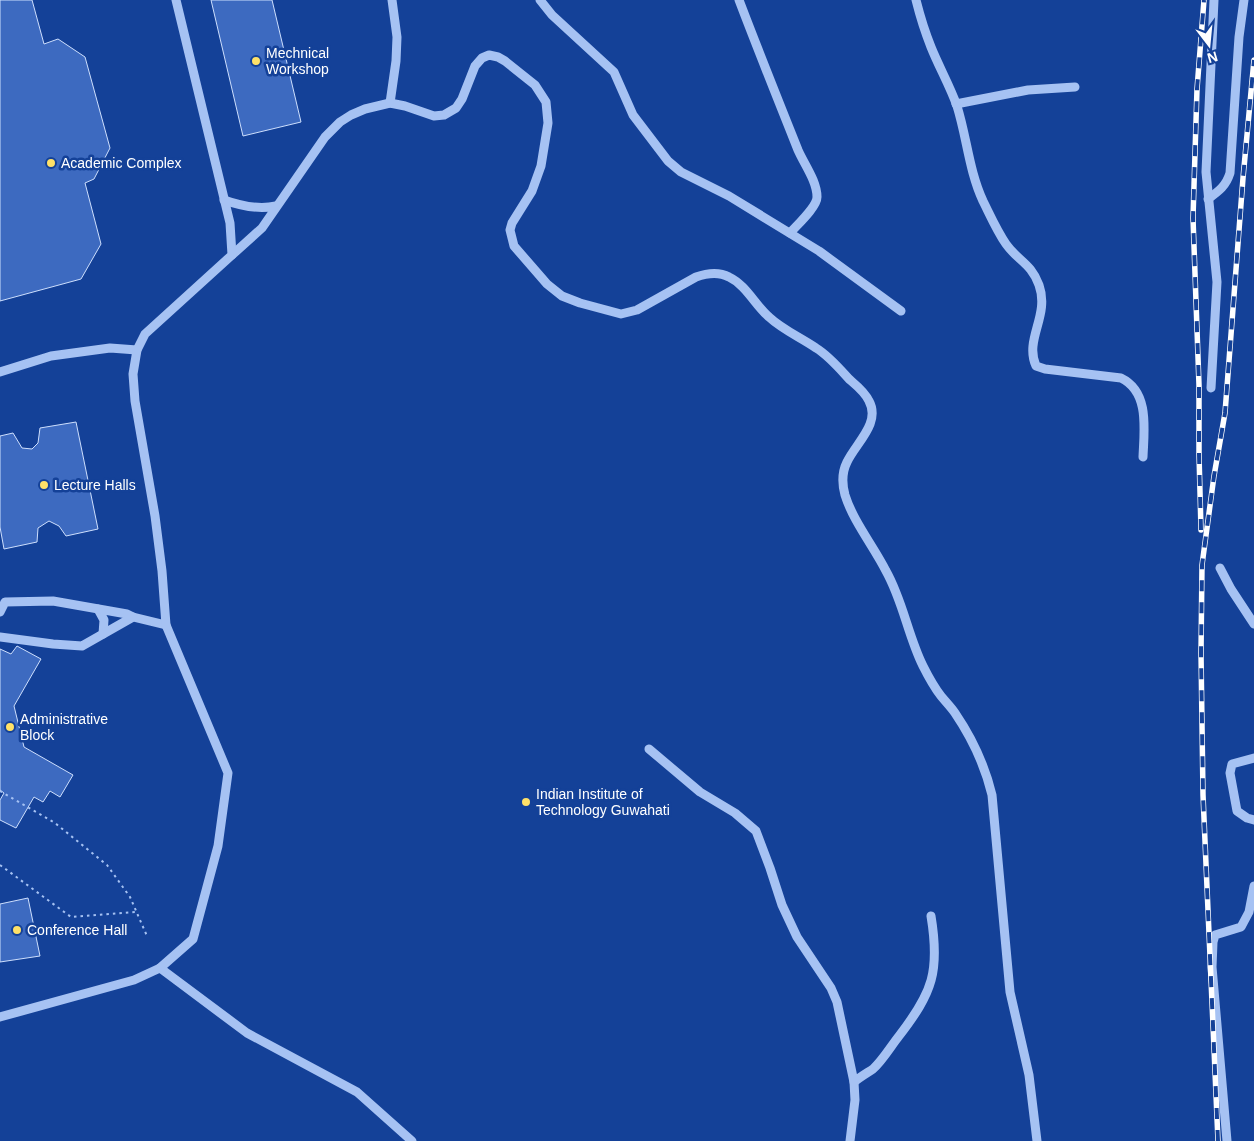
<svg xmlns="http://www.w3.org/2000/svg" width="1254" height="1141" font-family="Helvetica,sans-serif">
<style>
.building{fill:#3d6ac0;stroke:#cedffd}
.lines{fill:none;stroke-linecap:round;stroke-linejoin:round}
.path{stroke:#a6c2f3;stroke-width:2;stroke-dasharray:2.5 4;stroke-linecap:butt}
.minor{stroke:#a6c2f3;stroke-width:9}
.rail-casing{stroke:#fff;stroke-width:5.5}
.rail{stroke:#144198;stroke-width:4;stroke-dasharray:11;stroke-linecap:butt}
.poi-dot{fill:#ffe168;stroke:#144198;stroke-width:2}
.labels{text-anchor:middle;stroke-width:5;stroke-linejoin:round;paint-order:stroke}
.poi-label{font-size:14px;fill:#fff;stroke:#144198;text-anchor:start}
</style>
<rect width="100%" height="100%" fill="#144198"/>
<!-- building -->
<g class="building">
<polygon points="0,0 32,0 44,44 58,39 85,57 110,148 94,179 85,183 101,244 81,279 0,301"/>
<polygon points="211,0 272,0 301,122 243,136"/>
<polygon points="76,422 98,529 66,536 59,526 49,521 38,528 37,542 4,549 0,527 0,436 13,433 22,448 32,449 38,443 40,428"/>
<polygon points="17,646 41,659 14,706 24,747 73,775 60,797 50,791 43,802 34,797 16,828 0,820 0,800 4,793 0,790 0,649 11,654"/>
<polygon points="28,898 40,956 0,962 0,904"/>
</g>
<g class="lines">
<!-- path -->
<g class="path">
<polyline points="0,791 55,823 107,865 130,897 147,936"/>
<polyline points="0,865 71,917 136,912"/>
</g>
<!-- minor -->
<g class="minor">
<polyline points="540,0 552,15 614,72 633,115 668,161 681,172 729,196 819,251 901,311"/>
<path d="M 739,0 C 758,50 778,100 798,150 C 804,164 817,181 817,197 C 817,207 797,225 790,233"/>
<path d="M 916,0 C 920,16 925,32 931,47 C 939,67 950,86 957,106 C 967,138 969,171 983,201 C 990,215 997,231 1006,244 C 1018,261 1031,263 1039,285 C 1050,316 1024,339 1036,366 L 1045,369 L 1121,378 C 1150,392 1144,430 1143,457"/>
<polyline points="390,103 396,61 397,37 392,0"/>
<polyline points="956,104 1028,90 1075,87"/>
<path d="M 1208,199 C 1219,191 1226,186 1230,173 L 1239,37 L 1244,0"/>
<path d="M 224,200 C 241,206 258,210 276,206"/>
<path d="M 232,255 L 262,228 L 325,137 L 340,122 L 351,115 L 365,109 L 390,103 L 405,106 L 434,116 L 444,115 L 456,108 L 462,99 L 475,66 L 482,58 L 489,55 L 498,57 L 505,61 L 535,85 L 546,102 L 548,123 L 541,166 L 532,191 L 512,223 L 510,230 L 514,246 L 547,284 L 562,296 L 580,303 L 621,314 L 637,310 L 696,277 C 707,273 718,271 729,277 C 746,285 755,305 769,317 C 783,330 800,337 816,348 C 829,356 839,368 849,379 C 856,385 865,392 869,401 C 881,423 856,443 847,462 C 842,472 842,484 845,495 C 853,521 874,547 886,571 C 903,601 908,636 923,666 C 928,676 934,687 941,696 C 945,701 951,707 955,713 C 972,738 985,766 992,795 L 1010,992 L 1029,1075 L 1037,1141"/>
<polyline points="0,372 51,356 110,348 137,350"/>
<polyline points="1211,388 1217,282 1206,172 1214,0"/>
<polyline points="1220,568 1231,589 1254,624"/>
<polyline points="98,609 104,620 103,634"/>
<polyline points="0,612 5,602 53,601 127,614 133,617"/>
<polyline points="0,637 53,644 82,646 133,617 166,625"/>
<polyline points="649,749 700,792 735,813 756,831 770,868 782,905 797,937 831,988 837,1002 854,1082 855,1100 850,1141"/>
<polyline points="1254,758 1232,764 1230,773 1237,811 1247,818 1254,820"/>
<polyline points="160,968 193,939 218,846 228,773 166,625 162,571 155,516 135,401 133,374 137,350 145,334 232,255 230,223 176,0"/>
<polyline points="0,1017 134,980 160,968 247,1033 357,1092 412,1141"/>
<path d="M 854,1082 C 860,1077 867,1073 873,1069 C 883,1060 891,1046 899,1036 C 933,992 940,971 931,916"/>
<polyline points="1227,1141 1212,967 1213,942 1215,935 1241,927 1249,912 1254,886"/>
</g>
<!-- rail casing -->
<g class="rail-casing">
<g id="rail">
<polyline points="1201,530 1199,454 1199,385 1193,218 1197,89 1204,0"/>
<polyline points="1218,1141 1203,795 1201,653 1202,565 1214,476 1225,413 1243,178 1254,60"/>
</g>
</g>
<!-- rail -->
<use href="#rail" class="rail"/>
</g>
<!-- markers -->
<g class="poi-dot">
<circle cx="256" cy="61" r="5"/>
<circle cx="51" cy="163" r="5"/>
<circle cx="44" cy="485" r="5"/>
<circle cx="10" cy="727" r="5"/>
<circle cx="526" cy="802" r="5"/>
<circle cx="17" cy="930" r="5"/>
</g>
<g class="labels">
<!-- poi labels -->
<g class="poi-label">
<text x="266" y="58">Mechnical<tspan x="266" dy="16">Workshop</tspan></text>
<text x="61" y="168">Academic Complex</text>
<text x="54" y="490">Lecture Halls</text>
<text x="20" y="724">Administrative<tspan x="20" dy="16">Block</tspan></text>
<text x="536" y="799">Indian Institute of<tspan x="536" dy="16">Technology Guwahati</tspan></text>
<text x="27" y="935">Conference Hall</text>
</g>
</g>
<!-- north arrow -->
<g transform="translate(1209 45) rotate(164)" stroke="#144198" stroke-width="4" paint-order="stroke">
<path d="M0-4L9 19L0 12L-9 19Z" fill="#ffffff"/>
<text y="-8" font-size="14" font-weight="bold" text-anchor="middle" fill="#ffffff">N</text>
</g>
</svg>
